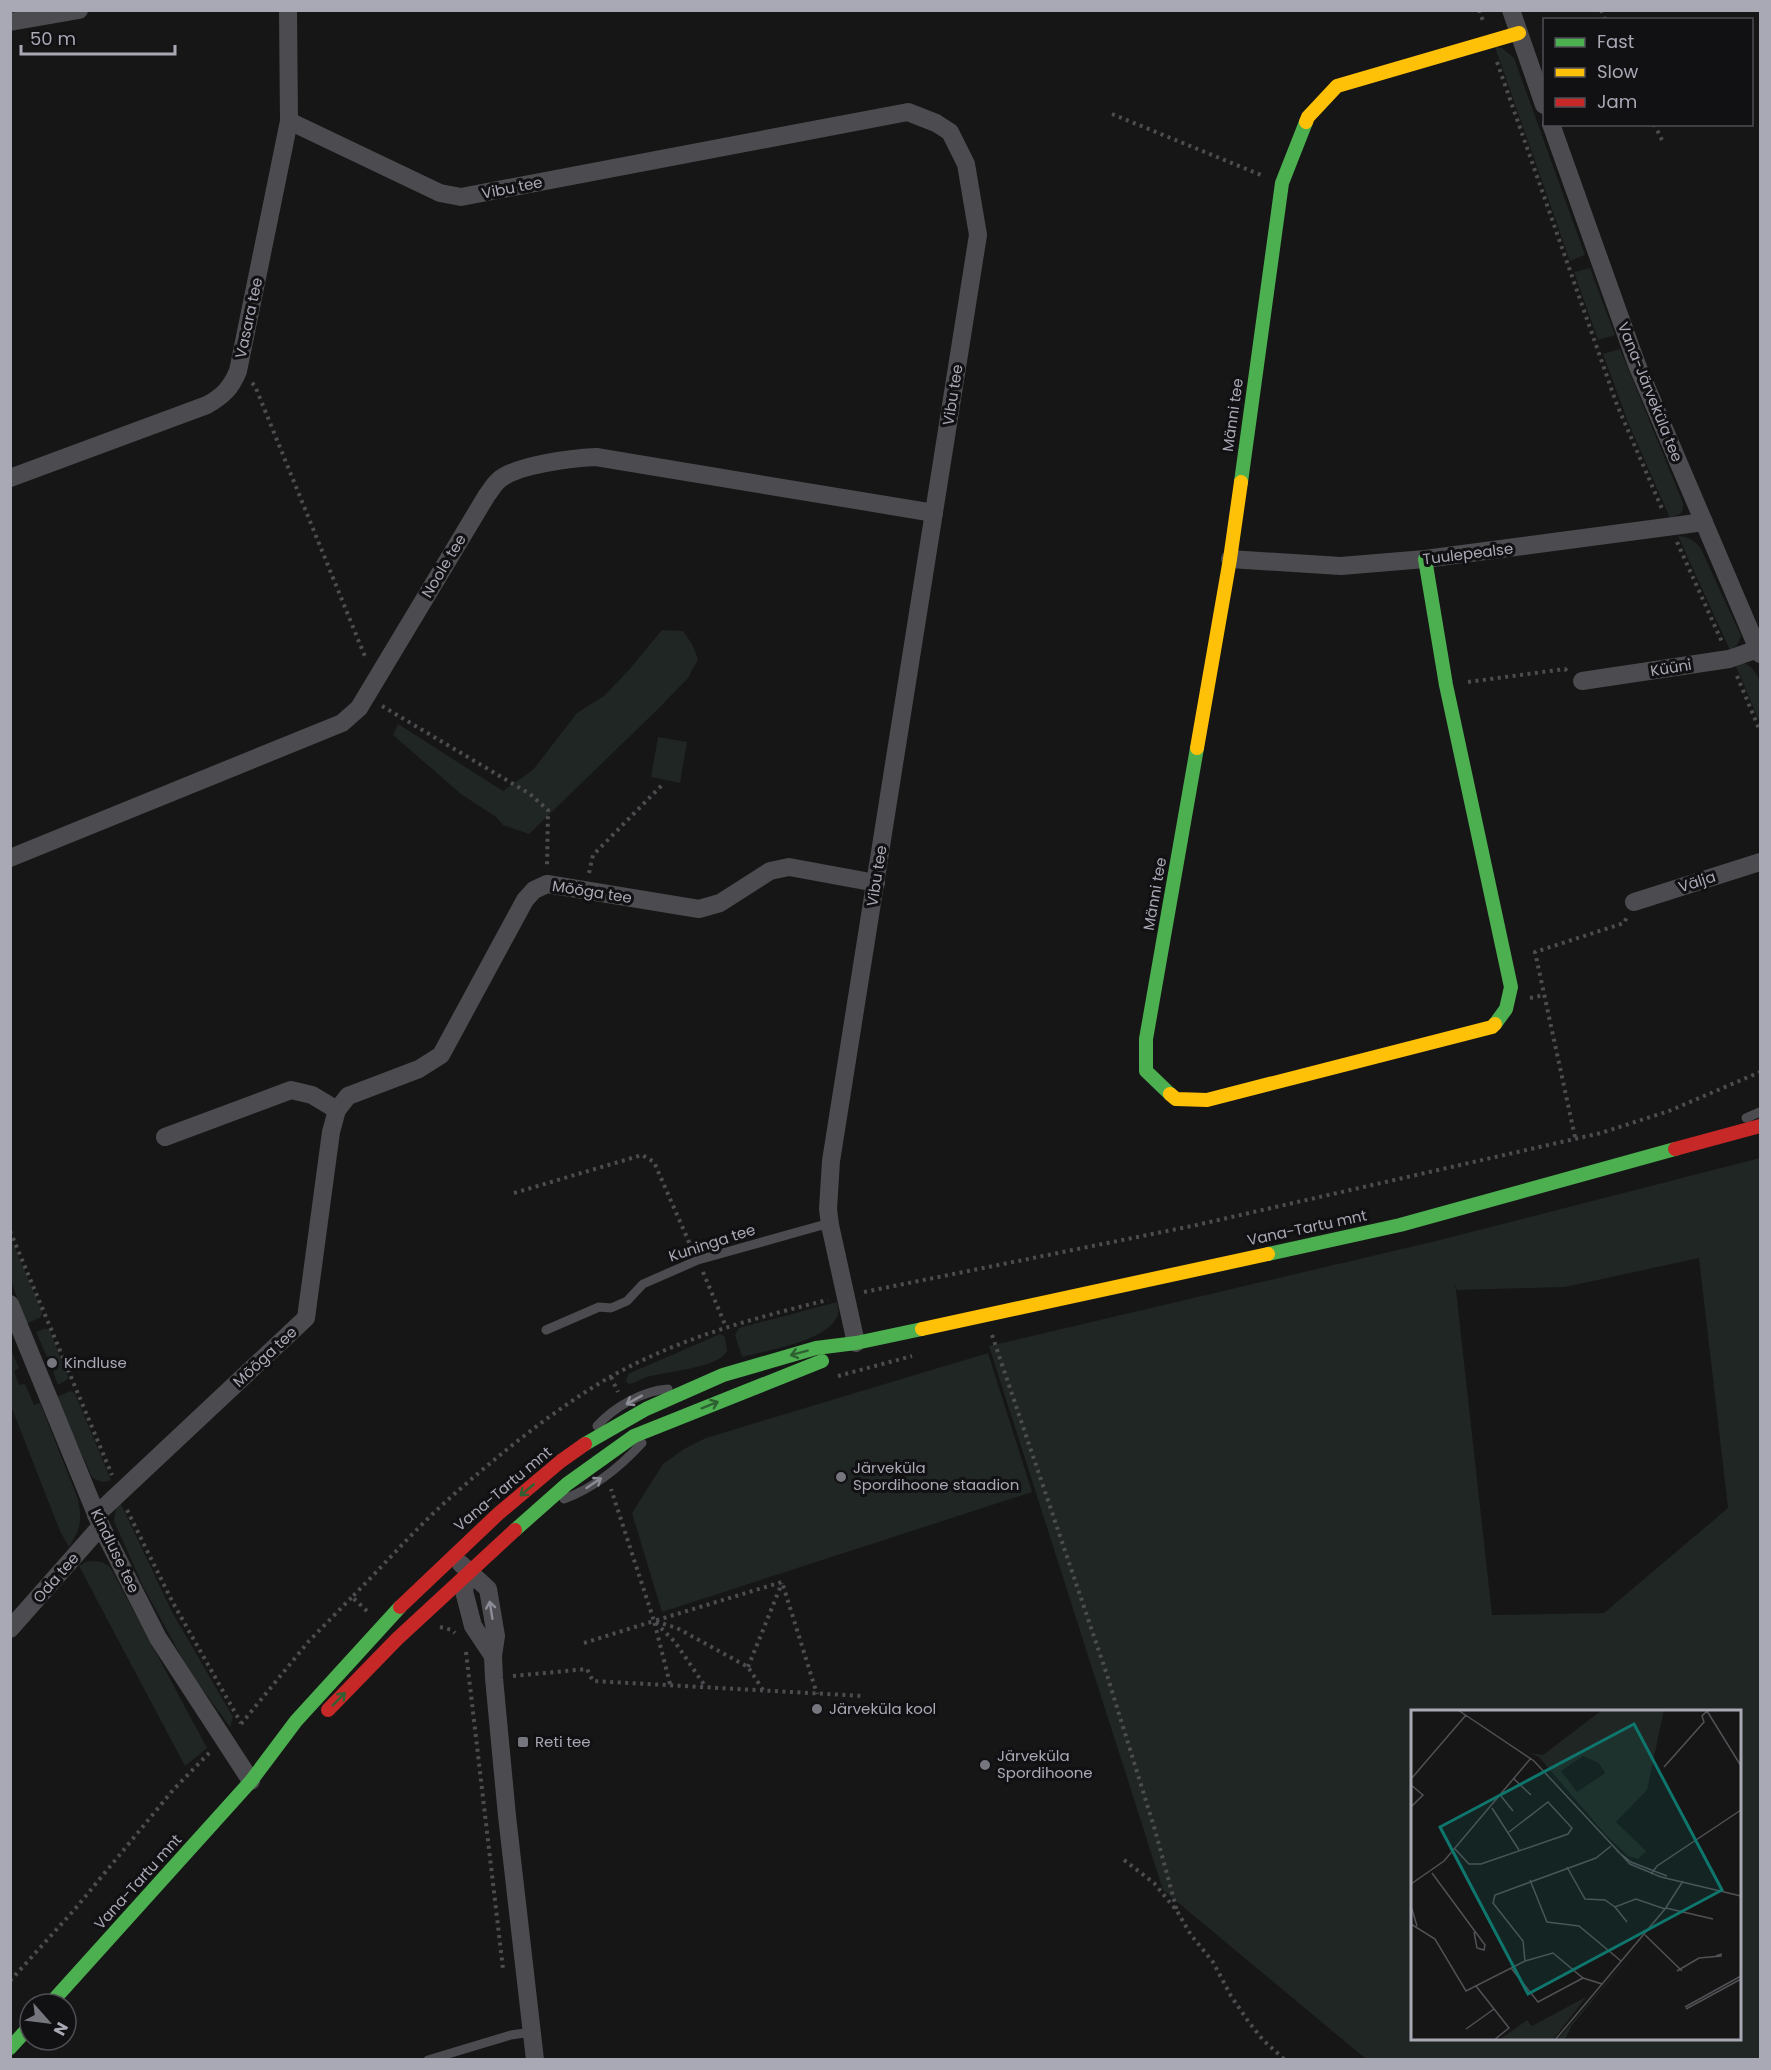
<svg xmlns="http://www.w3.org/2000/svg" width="1771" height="2070" font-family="Poppins,sans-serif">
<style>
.green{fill:#202623;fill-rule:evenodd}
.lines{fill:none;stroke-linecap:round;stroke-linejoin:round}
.path{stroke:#4d4d51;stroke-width:4;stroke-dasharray:3 4.5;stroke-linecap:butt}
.lane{stroke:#4c4c50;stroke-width:9}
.street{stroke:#4c4c50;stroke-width:18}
.fast{stroke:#4caf50;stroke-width:14}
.slow{stroke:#ffc107;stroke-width:14}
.jam{stroke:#c62828;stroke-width:14}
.oneway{stroke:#2e6031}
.oneway2{stroke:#8d8d97}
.poi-dot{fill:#76767e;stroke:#111012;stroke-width:2}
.labels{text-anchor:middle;stroke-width:6;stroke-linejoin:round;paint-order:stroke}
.street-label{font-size:15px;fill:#a9a9b6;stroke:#111012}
.poi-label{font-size:15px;fill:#a9a9b6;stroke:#111012;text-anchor:start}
.inset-road{fill:none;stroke:#515156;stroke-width:1.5}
.view{fill:#0f766e;fill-opacity:0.15;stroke:#0f766e;stroke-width:3}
.inset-edge{fill:none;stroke:#a9a9b6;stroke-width:3}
</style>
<rect width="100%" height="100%" fill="#161616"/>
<!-- green -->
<g class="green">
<polygon points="1495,47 1502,48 1514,58 1585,255 1570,261"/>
<polygon points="1590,268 1615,335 1598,340 1574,272"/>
<polygon points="1620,349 1683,503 1683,510 1680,514 1670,518 1628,422 1603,354"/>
<path d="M 1678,536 C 1689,537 1694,540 1701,549 L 1741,636 L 1737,645 L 1730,650 Z"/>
<polygon points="662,630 683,631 692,644 698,659 688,678 657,710 529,834 503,825 496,817 461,794 393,735 398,724 503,791 533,770 577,713 604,696 628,671"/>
<path d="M 1745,663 C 1767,676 1760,700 1760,723 L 1735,664 Z"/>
<polygon points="658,737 687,742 680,783 651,777"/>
<path d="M 1760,1158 L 1760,2059 L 1366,2059 L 1163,1890 L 989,1346 L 1436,1241 ZM 1699,1258 L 1728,1508 L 1604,1613 L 1492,1615 L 1456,1290 L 1453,1282 L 1457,1290 L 1565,1287 ZM 1412,1712 L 1740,1712 L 1740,2038 L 1412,2038 Z"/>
<polygon points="10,1237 42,1311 41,1317 26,1324 11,1280"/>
<path d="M 837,1302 C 838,1307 839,1312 837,1317 C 825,1342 767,1350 742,1357 L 735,1335 L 739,1328 Z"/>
<polygon points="44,1329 49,1329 68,1376 68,1379 58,1385 53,1371 58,1369 53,1356 47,1357 36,1332"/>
<path d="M 720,1334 L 725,1337 L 727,1351 C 718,1369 665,1371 647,1377 C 640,1379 636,1383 629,1384 L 626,1382 L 628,1374 Z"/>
<path d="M 11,1350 L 19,1368 L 14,1371 L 19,1385 L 25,1384 L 34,1405 L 40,1403 L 78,1499 C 82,1521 81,1528 69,1547 L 60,1531 L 11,1406 Z"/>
<polygon points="988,1353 1032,1492 662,1612 632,1513 663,1464 684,1449 706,1438"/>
<path d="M 71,1391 L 75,1394 L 111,1480 C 104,1483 99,1482 92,1477 L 56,1397 Z"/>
<polygon points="120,1502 172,1612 233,1717 230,1727 189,1671 143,1586 114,1521 116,1506"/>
<polygon points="93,1561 102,1562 110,1567 207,1748 185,1766 79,1566 86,1562"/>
</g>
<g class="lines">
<!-- path -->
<g class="path">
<polyline points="1479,10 1483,21"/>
<polyline points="1601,10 1605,20"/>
<polyline points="1497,62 1617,405 1663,511"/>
<polyline points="1112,114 1261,175"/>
<polyline points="1654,124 1662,140"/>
<polyline points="252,383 255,386 366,659"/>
<polyline points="1677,542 1722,642"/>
<polyline points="1737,676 1760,731"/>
<polyline points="1468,682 1565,669 1567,671"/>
<polyline points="382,706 530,794 548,810 547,867"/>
<polyline points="589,873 593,855 664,783"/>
<polyline points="1530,998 1544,995"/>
<polyline points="1575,1137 1535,952 1624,923 1627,917"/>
<polyline points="514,1193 642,1155 654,1162 692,1249"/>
<polyline points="10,1231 112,1475"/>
<polyline points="703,1272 726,1327"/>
<polyline points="864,1292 1192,1226 1601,1133 1669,1111 1760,1072"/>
<polyline points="992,1335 1106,1672 1155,1830 1177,1911"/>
<polyline points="838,1376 912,1356"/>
<polyline points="611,1377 618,1392"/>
<polyline points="127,1510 172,1601 241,1723"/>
<path d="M 367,1611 L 352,1597 C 385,1564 416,1528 451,1497 C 497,1456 556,1408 610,1377 C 677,1339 753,1318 828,1300"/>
<polyline points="440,1627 452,1630 455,1633"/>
<polyline points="584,1643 654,1621 611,1489"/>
<polyline points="466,1652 503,1969"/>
<polyline points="748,1667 782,1583"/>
<polyline points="513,1676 587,1669 593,1681 863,1696"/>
<polyline points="670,1684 654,1621 675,1642 705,1686"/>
<polyline points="763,1690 748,1667 677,1628 654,1621 782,1582 817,1694"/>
<polyline points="241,1724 309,1641 352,1597"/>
<polyline points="1124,1860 1154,1883 1177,1911 1191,1935 1213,1962 1231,1996 1248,2021 1263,2040 1285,2060"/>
<polyline points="10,1981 75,1909 173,1790 211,1751"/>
</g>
<!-- lane -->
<g class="lane">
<polyline points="1746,1118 1760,1112"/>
<polyline points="546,1330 599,1307 611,1308 627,1301 643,1284 698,1260 819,1226 830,1225"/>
<path d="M 597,1426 C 614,1407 642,1391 668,1389"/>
<path d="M 564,1499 C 594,1488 620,1467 642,1443"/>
<polyline points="428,2060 511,2035 532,2032"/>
</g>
<!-- street -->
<g class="street">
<polyline points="1511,10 1544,105"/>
<polyline points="10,22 79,10"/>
<polyline points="289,121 440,193 461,197 908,112 936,123 950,132 966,164 978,235 831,1161 828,1209 830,1225 856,1343"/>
<polyline points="1551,124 1637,365 1760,654"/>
<path d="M 10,478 L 207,405 C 223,396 231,388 238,371 L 289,121 L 288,10"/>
<polyline points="1230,559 1341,566 1425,559 1704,522"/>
<polyline points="1582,681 1729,659 1758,649"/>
<path d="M 10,858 L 342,723 L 359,708 L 487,495 C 491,490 494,484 499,480 C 516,465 572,458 596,457 L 934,513"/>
<polyline points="1634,902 1760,862"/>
<polyline points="165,1137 291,1090 312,1095 337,1110"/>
<polyline points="10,1304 101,1526 158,1638 251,1781"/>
<polyline points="96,1515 306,1318 331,1132 337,1110 348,1096 419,1069 441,1055 525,900 534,890 547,884 699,909 720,903 770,871 789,867 876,883"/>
<polyline points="461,1564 488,1589 496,1636 493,1656 494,1678 507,1816 535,2060"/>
<polyline points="468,1572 464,1591 473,1626 493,1656"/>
<polyline points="10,1629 101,1526"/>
</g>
<!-- fast -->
<g class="fast">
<polyline points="1241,482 1282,183 1306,122"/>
<polyline points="1425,559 1446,685 1511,987 1506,1009 1495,1024"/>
<polyline points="1170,1094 1146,1071 1146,1039 1197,748"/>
<polyline points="1268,1254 1400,1225 1675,1149"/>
<polyline points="585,1444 646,1409 723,1375 816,1348 856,1343 922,1329"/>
<polyline points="515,1530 567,1484 634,1436 822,1361"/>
<polyline points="50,2004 251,1781 296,1721 400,1607"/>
<polyline points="10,2048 30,2026"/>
</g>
<!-- slow -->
<g class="slow">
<polyline points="1306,122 1308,117 1337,86 1519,33"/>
<polyline points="1197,748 1230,559 1241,482"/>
<polyline points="1170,1094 1176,1099 1207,1100 1492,1027 1495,1024"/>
<polyline points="922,1329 1268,1254"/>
</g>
<!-- jam -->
<g class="jam">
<polyline points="1675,1149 1760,1126"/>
<polyline points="400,1607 498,1514 561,1461 585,1444"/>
<polyline points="328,1710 397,1639 515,1530"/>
</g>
</g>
<!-- one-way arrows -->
<defs><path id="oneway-shaft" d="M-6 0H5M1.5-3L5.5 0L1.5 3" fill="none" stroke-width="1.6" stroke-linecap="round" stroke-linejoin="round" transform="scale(1.5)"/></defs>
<g class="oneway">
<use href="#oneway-shaft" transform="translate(799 1353) rotate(165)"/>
<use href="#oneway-shaft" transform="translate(710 1405) rotate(-22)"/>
<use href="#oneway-shaft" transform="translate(527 1490) rotate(140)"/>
<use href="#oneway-shaft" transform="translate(339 1699) rotate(-46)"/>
</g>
<g class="oneway2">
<use href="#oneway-shaft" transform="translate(634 1400) rotate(151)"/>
<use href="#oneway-shaft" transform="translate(594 1483) rotate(-34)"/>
<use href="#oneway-shaft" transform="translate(491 1610) rotate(-99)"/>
</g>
<!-- markers -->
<g class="poi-dot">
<circle cx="52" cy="1363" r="6"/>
<circle cx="841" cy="1477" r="6"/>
<circle cx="817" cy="1709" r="6"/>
<rect x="517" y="1736" width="12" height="12" rx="3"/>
<circle cx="985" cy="1765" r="6"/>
</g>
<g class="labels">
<!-- street labels -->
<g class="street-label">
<text transform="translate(512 188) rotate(-11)" y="5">Vibu tee</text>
<text transform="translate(249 318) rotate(-78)" y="5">Vasara tee</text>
<text transform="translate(1650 392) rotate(68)" y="5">Vana-Järveküla tee</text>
<text transform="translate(953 395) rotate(-81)" y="5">Vibu tee</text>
<text transform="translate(1233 415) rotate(-82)" y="5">Männi tee</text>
<text transform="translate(1468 554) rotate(-7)" y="5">Tuulepealse</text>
<text transform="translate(444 566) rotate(-59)" y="5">Noole tee</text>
<text transform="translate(1671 668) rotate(-9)" y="5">Küüni</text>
<text transform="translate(877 876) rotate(-81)" y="5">Vibu tee</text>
<text transform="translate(1697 882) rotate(-18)" y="5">Välja</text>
<text transform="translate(592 892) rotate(9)" y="5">Mõõga tee</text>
<text transform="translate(1155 894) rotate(-80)" y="5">Männi tee</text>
<text transform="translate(1307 1228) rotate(-12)" y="5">Vana-Tartu mnt</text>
<text transform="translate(712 1243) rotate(-18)" y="5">Kuninga tee</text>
<text transform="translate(265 1357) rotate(-43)" y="5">Mõõga tee</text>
<text transform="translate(503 1489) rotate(-40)" y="5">Vana-Tartu mnt</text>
<text transform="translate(115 1551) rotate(64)" y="5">Kindluse tee</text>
<text transform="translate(56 1578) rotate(-49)" y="5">Oda tee</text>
<text transform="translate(138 1882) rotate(-48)" y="5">Vana-Tartu mnt</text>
</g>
<!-- poi labels -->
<g class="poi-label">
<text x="64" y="1368">Kindluse</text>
<text x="853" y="1473">Järveküla<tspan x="853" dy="17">Spordihoone staadion</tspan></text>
<text x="829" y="1714">Järveküla kool</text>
<text x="535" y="1747">Reti tee</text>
<text x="997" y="1761">Järveküla<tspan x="997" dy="17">Spordihoone</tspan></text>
</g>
</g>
<!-- overview -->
<g transform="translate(1411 1710)">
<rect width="330" height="330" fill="#161616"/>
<path d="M 191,0 L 253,0 L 236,80 L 205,112 L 235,141 L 227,149 L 217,146 L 194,124 L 128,47 L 119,43 L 132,45 ZM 172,46 L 188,53 L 194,63 L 166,82 L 150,61 ZM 235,227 L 161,315 L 154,330 L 146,330 ZM 175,287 L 142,330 L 88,330 L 116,310 L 121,316 Z" fill="#202623" fill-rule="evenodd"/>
<path class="inset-road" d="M 47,0 L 123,51 L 219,154 L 250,167 L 330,186M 296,1 L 330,56M 253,57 L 293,12 L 291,6 L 296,1M 0,69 L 55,5M 103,69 L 120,85M 0,75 L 12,85 L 0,97M 90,86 L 102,101M 81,98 L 108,140M 44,139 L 58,154 L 70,154 L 157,124 L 161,118 L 137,92 L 98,122M 206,141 L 220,152 L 256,166M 156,157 L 174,189 L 194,190 L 204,197 L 225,189 L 254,199M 21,163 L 74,235 L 73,240 L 66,238 L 63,222M 240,164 L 246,156 L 330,100M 119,170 L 136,212 L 168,216 L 210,251M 0,174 L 33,151 L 120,48M 0,196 L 6,216M 204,197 L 216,212M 255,198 L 302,209M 0,214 L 24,229 L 55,281 L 114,251 L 142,243 L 172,268 L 191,274M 234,225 L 271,261M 114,251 L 112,231 L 82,193 L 84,185 L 185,148 L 200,136M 100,258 L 127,292 L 172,268M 266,261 L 288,248 L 310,246 L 310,244 L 305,246M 65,276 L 98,318 L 83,330M 274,297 L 330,266M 275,299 L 330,269M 55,319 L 83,299M 144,330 L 254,199 L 272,171"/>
<path class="view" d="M 223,14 L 311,180 L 117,284 L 29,117 Z"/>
<rect width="330" height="330" class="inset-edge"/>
</g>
<!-- border -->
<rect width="1771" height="2070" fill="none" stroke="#a9a9b6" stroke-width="24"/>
<!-- legend -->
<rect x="1543" y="18" width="210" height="108" fill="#111012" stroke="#4e4d54" stroke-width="1.5"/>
<rect x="1555" y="38" width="30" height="9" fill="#4caf50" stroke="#4e4d54" stroke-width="1.5"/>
<text x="1597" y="48" font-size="18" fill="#a9a9b6">Fast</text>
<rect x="1555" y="68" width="30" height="9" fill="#ffc107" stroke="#4e4d54" stroke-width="1.5"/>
<text x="1597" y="78" font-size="18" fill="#a9a9b6">Slow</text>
<rect x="1555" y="98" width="30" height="9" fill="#c62828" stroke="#4e4d54" stroke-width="1.5"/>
<text x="1597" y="108" font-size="18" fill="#a9a9b6">Jam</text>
<!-- north arrow -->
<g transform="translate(48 2022) rotate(118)"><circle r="28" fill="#111012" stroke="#4e4d54" stroke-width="1.5"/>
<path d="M0-4.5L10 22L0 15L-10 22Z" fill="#76767e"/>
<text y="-9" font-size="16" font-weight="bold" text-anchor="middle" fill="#a9a9b6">N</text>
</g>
<!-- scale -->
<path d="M21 45v9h154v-9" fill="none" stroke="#a9a9b6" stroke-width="3"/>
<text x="30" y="45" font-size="18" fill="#a9a9b6" stroke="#111012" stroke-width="4.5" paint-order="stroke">50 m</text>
</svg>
